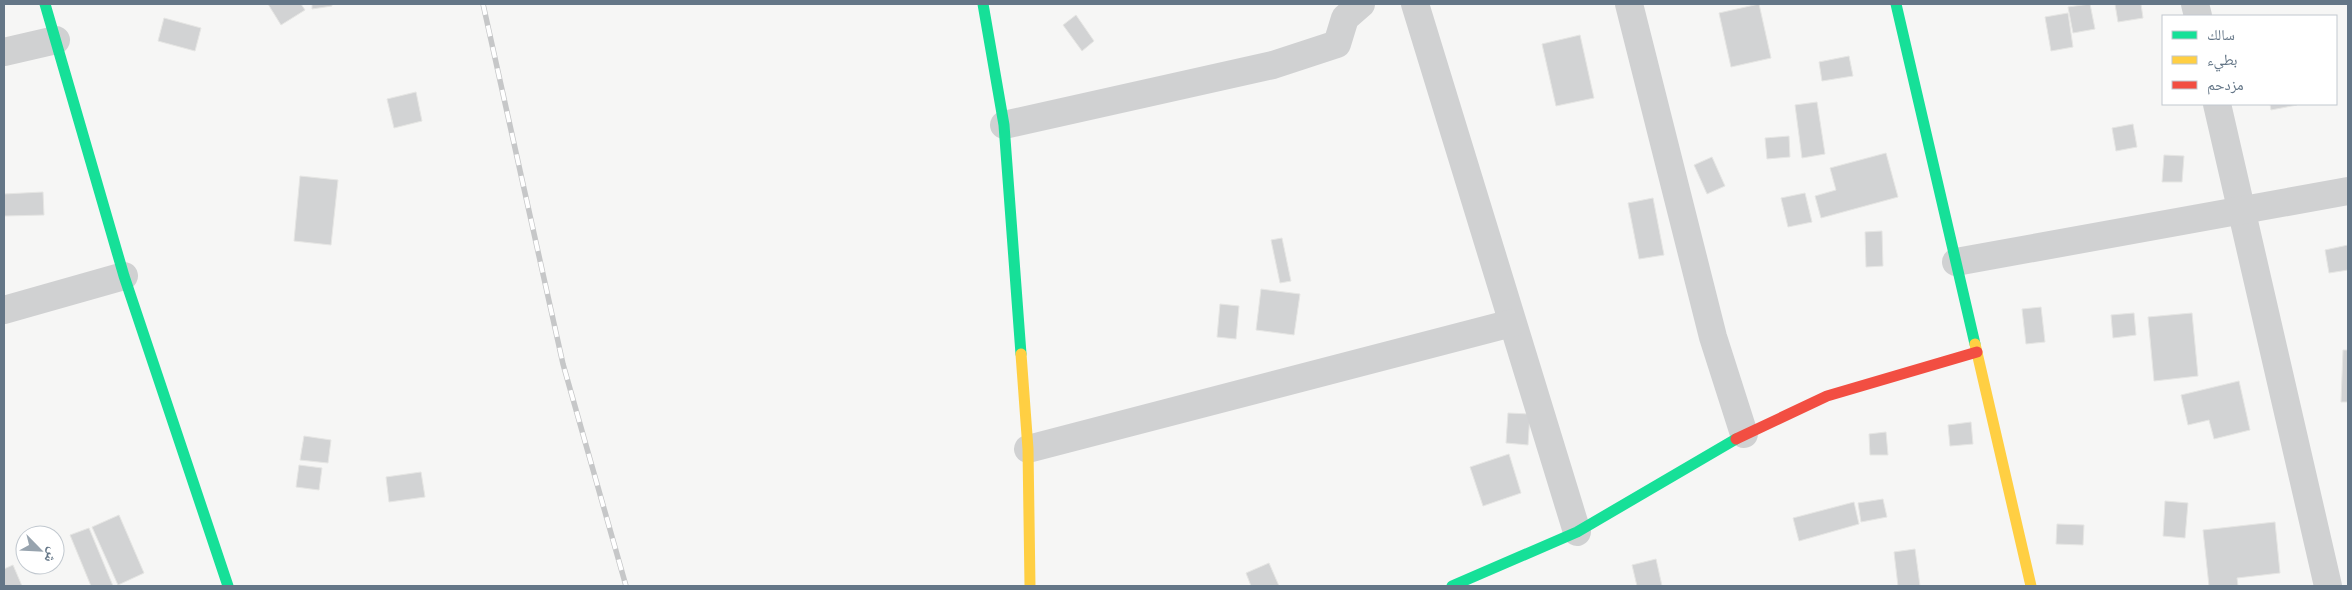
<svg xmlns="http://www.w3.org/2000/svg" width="2352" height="590" font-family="Lato,'Noto Naskh Arabic',sans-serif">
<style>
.building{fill:#d2d3d4;stroke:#e6e6e4}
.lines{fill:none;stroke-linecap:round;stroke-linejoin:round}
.street{stroke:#d0d1d2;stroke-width:28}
.fast{stroke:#16e098;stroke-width:11}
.slow{stroke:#ffcf43;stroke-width:11}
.jam{stroke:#f24e42;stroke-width:11}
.rail-casing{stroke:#c6c7c8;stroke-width:5.5}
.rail{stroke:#fff;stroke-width:4;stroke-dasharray:11;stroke-linecap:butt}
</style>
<rect width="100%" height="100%" fill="#f6f6f5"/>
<!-- building -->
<g class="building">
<polygon points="268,4 301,4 305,10 281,25"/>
<polygon points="312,4 332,4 332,6 312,9"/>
<polygon points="1759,4 1771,58 1731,67 1719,13"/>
<polygon points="2090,4 2095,29 2073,33 2068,7"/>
<polygon points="2115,4 2141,4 2143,18 2118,22"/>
<polygon points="2068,13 2073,47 2051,51 2045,17"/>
<polygon points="1076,15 1094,41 1082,51 1063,25"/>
<polygon points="164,18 201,28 195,51 158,41"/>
<polygon points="1580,35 1594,98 1556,106 1542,44"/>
<polygon points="1849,56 1853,76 1822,81 1819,62"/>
<polygon points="416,92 422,121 394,128 387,99"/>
<polygon points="1817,102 1825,154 1802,158 1795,105"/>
<polygon points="2270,104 2297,104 2297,105 2271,110"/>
<polygon points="2133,124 2137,147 2116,151 2112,128"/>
<polygon points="1789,136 1790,157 1767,159 1765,138"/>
<polygon points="1886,153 1898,197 1821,218 1815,196 1836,190 1830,168"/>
<polygon points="2164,155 2184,156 2182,182 2162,182"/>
<polygon points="1712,157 1725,186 1707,194 1694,165"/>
<polygon points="300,176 338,180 331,245 294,241"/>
<polygon points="43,192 44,215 4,216 4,194"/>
<polygon points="1805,193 1812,222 1788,227 1781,198"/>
<polygon points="1653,198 1664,255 1639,259 1628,203"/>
<polygon points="1882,231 1883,266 1866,267 1865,232"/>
<polygon points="1282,238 1291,281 1280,283 1271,240"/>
<polygon points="2348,245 2348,270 2329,273 2325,250"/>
<polygon points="1261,289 1300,294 1294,335 1256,330"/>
<polygon points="1220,304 1239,306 1236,339 1217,337"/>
<polygon points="2041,307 2045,342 2026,344 2022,309"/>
<polygon points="2134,313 2136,335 2113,338 2111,315"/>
<polygon points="2192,313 2198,376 2154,381 2148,317"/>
<polygon points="2343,350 2348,350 2348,402 2341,402"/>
<polygon points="2239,381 2250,430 2214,439 2209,420 2188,425 2181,395"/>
<polygon points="1508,413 1530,414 1528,445 1506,443"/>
<polygon points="1971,422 1973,444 1950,446 1948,425"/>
<polygon points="1886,432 1888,455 1870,455 1869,434"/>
<polygon points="304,436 331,440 328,463 300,460"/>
<polygon points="1509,454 1521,493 1483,506 1470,467"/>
<polygon points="299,465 322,468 319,490 296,487"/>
<polygon points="421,472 425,497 389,502 386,477"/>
<polygon points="1883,499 1887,517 1861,522 1858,503"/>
<polygon points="2165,501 2188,503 2185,538 2163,536"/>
<polygon points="1854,502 1859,524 1799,541 1793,518"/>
<polygon points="119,515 144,573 118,585 92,527"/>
<polygon points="2275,522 2280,573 2237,578 2238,586 2209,586 2203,530"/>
<polygon points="2057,524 2084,525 2083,545 2056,544"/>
<polygon points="89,528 113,586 91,586 70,535"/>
<polygon points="1915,549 1920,586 1898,586 1894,552"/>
<polygon points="1656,559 1662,586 1637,586 1632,565"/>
<polygon points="1269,563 1279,586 1251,586 1246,573"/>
<polygon points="13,565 22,586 4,586 4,569"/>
</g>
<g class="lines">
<!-- street -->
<g class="street">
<polyline points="1415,4 1577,532"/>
<polyline points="1629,4 1713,337 1744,434"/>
<polyline points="2195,4 2198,16"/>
<polyline points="4,52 56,40"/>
<polyline points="2217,104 2328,586"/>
<polyline points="1004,125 1273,65 1337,44 1345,18 1361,4"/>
<polyline points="1956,262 2348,191"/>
<polyline points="4,310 124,276"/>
<polyline points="1028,449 1512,323"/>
</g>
<!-- fast -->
<g class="fast">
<polyline points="45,4 124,276 228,586"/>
<polyline points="983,4 1004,125 1021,354"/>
<polyline points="1896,4 1975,344"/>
<polyline points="1452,586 1577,532 1736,439"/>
</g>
<!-- slow -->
<g class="slow">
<polyline points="1975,344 2031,586"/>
<polyline points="1021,354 1028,449 1030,586"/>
</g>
<!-- jam -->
<polyline class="jam" points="1736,439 1827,396 1977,352"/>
<!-- rail casing -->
<g class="rail-casing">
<polyline id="rail" points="483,4 563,364 626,586"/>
</g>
<!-- rail -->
<use href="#rail" class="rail"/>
</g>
<!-- border -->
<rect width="2352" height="590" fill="none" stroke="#647687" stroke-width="10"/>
<!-- legend -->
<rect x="2162" y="15" width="175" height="90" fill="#ffffff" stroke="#c1c8cf"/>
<rect x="2172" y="31" width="25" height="8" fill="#16e098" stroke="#c1c8cf"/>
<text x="2207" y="40" font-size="15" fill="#647687">سالك</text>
<rect x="2172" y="56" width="25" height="8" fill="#ffcf43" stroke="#c1c8cf"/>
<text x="2207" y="65" font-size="15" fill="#647687">بطيء</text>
<rect x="2172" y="81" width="25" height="8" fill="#f24e42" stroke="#c1c8cf"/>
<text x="2207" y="90" font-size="15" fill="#647687">مزدحم</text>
<!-- north arrow -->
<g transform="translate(40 550) rotate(114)"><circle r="24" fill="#ffffff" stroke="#c1c8cf"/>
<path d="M0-4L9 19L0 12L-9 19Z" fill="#97a3ae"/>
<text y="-8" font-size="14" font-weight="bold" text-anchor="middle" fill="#647687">ش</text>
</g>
</svg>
